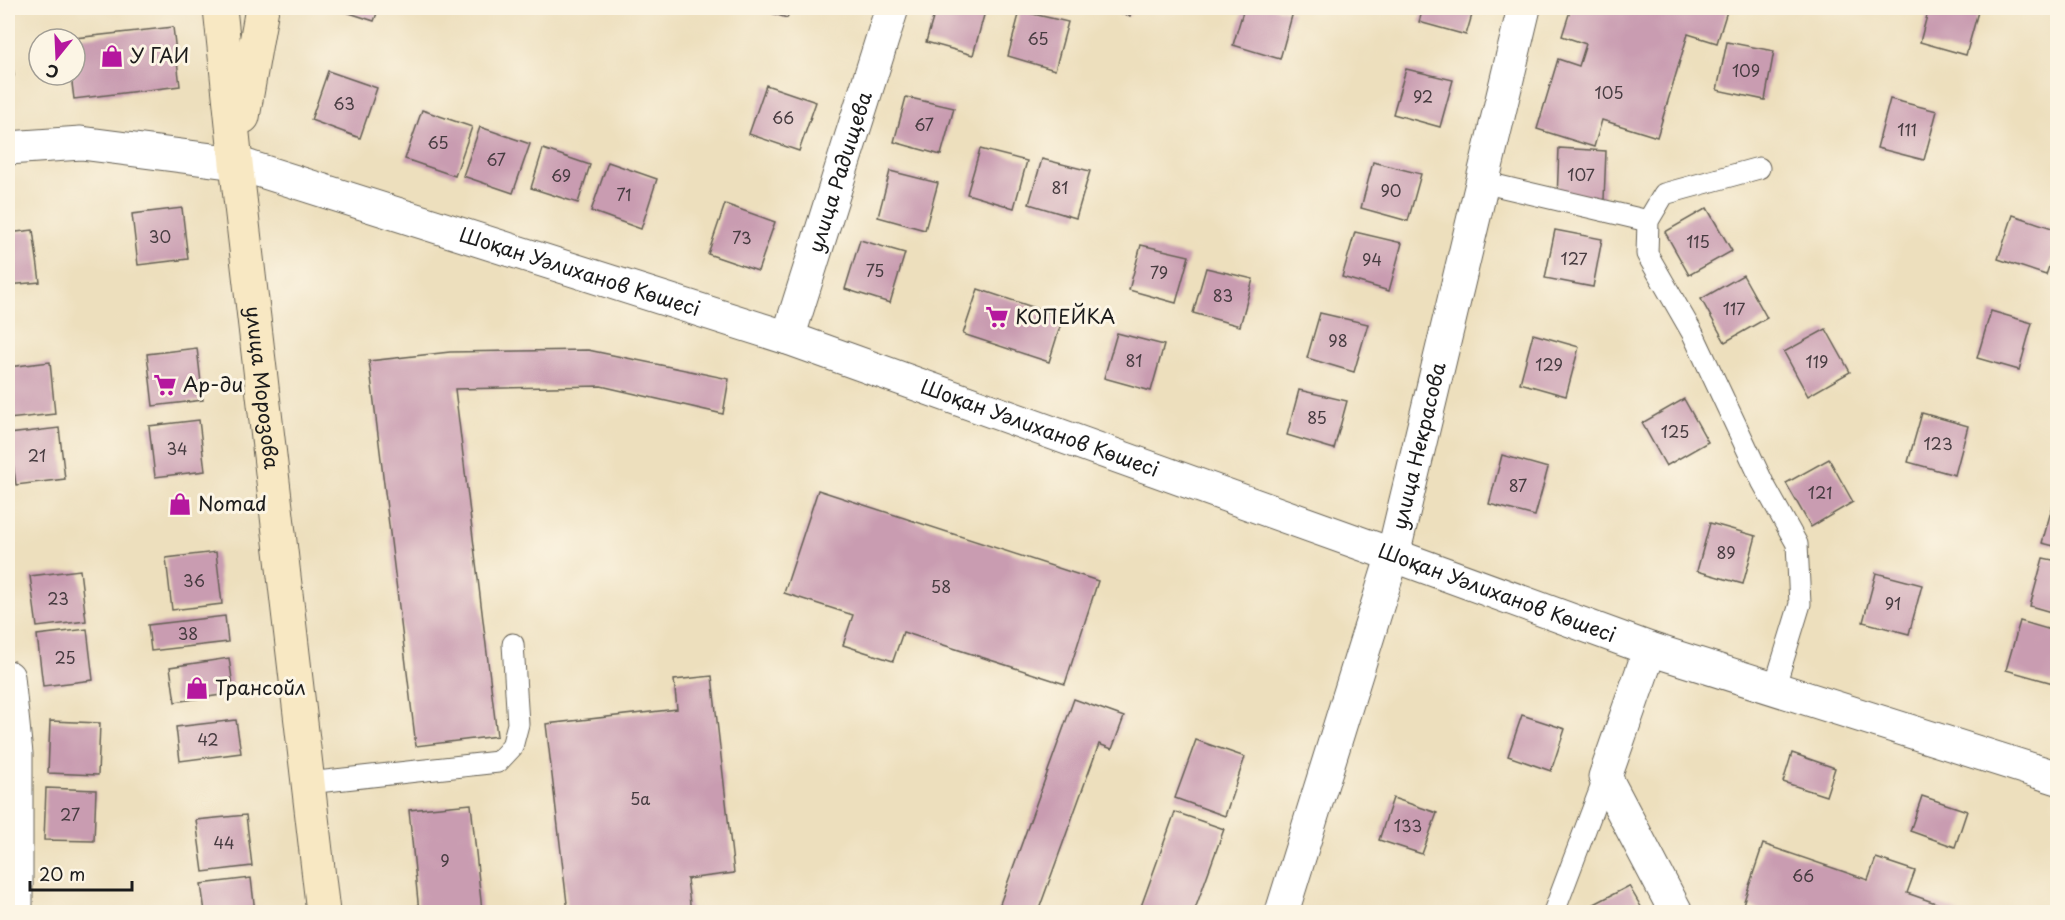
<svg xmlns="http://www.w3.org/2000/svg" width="2065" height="920" font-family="'Playpen Sans',sans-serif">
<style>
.building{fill:#c99cb1}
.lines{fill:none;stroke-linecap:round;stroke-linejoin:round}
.service-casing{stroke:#656054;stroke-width:23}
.minor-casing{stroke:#656054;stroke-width:35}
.secondary-casing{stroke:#656054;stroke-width:35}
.service{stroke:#fff;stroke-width:21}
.minor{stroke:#fff;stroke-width:33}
.secondary{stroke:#f8e8c3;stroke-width:33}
.labels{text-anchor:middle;stroke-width:6;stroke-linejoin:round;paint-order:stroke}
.number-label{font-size:16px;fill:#473c41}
.poi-label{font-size:20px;fill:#1c1c1c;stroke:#fcf5e5;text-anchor:start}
.street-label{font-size:20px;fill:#1c1c1c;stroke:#fcf5e5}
</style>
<rect width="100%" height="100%" fill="#fcf5e5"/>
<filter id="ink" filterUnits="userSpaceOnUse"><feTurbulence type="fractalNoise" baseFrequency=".0167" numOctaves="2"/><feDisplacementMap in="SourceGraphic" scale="12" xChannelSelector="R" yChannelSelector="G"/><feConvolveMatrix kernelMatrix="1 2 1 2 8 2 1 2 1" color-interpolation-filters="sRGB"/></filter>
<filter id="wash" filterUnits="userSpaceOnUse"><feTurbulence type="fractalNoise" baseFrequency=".008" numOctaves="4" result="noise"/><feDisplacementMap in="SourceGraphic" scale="24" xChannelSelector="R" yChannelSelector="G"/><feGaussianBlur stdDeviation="1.35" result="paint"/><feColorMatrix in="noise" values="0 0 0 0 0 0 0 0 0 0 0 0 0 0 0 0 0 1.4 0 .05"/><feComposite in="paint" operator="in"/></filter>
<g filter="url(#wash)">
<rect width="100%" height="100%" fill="#eddfbd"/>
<g id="blocks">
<!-- building -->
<g class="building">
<polygon points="334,8 379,8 374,21"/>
<polygon points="756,8 791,8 787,18"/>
<polygon points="936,8 986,8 973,55 926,42"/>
<polygon points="1102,8 1132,8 1130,16"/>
<polygon points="1244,8 1275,8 1293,12 1280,59 1233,45"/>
<polygon points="1423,8 1474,8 1466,35 1419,22"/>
<polygon points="1571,8 1728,8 1717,43 1688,34 1657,137 1602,120 1594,147 1537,129 1558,59 1579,66 1586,44 1562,36"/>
<polygon points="1929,8 1979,8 1966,55 1920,42"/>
<polygon points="1020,11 1068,22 1055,70 1008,56"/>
<polygon points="173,27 180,86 74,99 71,75 75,75 75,38"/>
<polygon points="8,34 9,34 14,76 8,77"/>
<polygon points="1727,42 1774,51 1765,100 1717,90"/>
<polygon points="1406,69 1453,80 1440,127 1393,114"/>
<polygon points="328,71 377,88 360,138 311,120"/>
<polygon points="766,85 816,102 799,151 749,134"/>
<polygon points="906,97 954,108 941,155 894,142"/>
<polygon points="1890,99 1937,111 1924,160 1877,148"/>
<polygon points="422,110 472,127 455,176 405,159"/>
<polygon points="480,127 530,144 513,193 463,176"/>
<polygon points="1559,148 1606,151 1604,200 1557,199"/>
<polygon points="543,149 590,165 578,203 531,188"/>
<polygon points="980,149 1027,161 1014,208 967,194"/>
<polygon points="1042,159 1090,171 1076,218 1029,204"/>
<polygon points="608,162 657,179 641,229 591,211"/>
<polygon points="1373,162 1421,174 1408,221 1361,208"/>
<polygon points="890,171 938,183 925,230 878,217"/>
<polygon points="725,204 775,222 758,271 708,254"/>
<polygon points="182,208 188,259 138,265 132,214"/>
<polygon points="1707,208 1732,251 1689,275 1665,232"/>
<polygon points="2013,215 2058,230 2058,241 2046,275 1998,259"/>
<polygon points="33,230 40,282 8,285 8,233"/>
<polygon points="1555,230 1602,239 1593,287 1545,278"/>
<polygon points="1355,232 1402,243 1389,291 1342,277"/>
<polygon points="860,240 905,253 890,303 845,289"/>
<polygon points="1141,245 1189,256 1176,303 1129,290"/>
<polygon points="1206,268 1253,279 1240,326 1193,313"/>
<polygon points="1743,275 1767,318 1725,342 1701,299"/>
<polygon points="978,289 1063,317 1049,362 963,334"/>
<polygon points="1991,311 2032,323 2019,370 1977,358"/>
<polygon points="1320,313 1368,324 1354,372 1307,358"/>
<polygon points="1826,329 1850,372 1808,396 1784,352"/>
<polygon points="1117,333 1164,345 1151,391 1104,378"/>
<polygon points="1533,334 1579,347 1566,396 1520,383"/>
<polygon points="197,348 203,400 153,406 147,354"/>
<polygon points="588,350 729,379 723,414 601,386 455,389 497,736 416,746 369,361 450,352"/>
<polygon points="50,362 55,414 8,419 8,367"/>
<polygon points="1299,390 1347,401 1334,449 1287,435"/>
<polygon points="1684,399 1708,442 1666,466 1642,423"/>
<polygon points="1922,413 1968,426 1955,475 1908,462"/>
<polygon points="199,420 205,471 155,477 149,426"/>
<polygon points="59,428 65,479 16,485 9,434"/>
<polygon points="1502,455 1548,468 1535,516 1489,504"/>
<polygon points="1829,459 1853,502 1811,527 1786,483"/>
<polygon points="818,490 1098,581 1065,684 903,632 893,661 843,645 853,615 784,593"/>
<polygon points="2056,494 2058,495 2058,547 2042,543"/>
<polygon points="1710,523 1756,536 1743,584 1697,571"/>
<polygon points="216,552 222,604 172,610 166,558"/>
<polygon points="2043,558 2058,561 2058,614 2030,606"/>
<polygon points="80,570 86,621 37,627 30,576"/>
<polygon points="1876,573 1922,585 1909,634 1863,622"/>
<polygon points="225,616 228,642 151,651 148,625"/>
<polygon points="2020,621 2058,632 2058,665 2053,683 2006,670"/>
<polygon points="87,629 93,680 43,686 37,635"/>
<polygon points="229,658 234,693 175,702 170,667"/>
<polygon points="712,676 734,873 687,879 691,912 568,912 546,724 677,709 674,680"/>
<polygon points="1074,699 1124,717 1112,749 1099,744 1038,912 997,912"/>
<polygon points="1522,715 1565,729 1551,771 1508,756"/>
<polygon points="236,720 241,753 180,761 176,727"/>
<polygon points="50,721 100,723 98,775 48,773"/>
<polygon points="1196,740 1245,757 1225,816 1175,798"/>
<polygon points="1792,753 1835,768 1826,796 1783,782"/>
<polygon points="46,788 96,790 94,841 44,840"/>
<polygon points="1922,796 1967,811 1955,847 1910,831"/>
<polygon points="1393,798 1437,813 1422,854 1379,840"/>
<polygon points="471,804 482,911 419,912 409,810"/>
<polygon points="1175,812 1224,829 1194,912 1139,912"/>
<polygon points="246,815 252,866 203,872 196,820"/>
<polygon points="1763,844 1868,880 1876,858 1915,871 1907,893 1961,912 1767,912 1743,904"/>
<polygon points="251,878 255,912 205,912 201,884"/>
<polygon points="1629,886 1644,912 1579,912"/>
</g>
</g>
</g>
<g filter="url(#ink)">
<use href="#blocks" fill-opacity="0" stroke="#656054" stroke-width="1.5"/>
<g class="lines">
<!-- service casing -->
<g class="service-casing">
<g id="service">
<polyline points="1759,168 1664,194 1648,221 1647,254 1693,334 1763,483 1797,544 1800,604 1774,689"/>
<polyline points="1482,182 1648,221"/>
<polyline points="308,783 498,762 512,747 518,724 513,644"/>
<polyline points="1554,912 1605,777"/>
</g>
</g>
<!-- minor casing -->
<g class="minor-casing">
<g id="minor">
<path id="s1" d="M 8,148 L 81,143 L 236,163 L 788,338 L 1393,555 L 1650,649 L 2058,778"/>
<path id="s2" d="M 788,338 L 892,8"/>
<polyline points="1650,649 1605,777 1676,912"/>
<polyline points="8,677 16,754 16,912"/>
<path id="s3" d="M 1282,912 L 1393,555 L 1524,8"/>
</g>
</g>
<!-- secondary casing -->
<g class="secondary-casing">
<g id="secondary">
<path id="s4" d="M 220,8 L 236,163 L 323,912"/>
<polyline points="243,117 262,8"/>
</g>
</g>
<!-- service -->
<use href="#service" class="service"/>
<!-- minor -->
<use href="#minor" class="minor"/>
<!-- secondary -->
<use href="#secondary" class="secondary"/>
</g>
</g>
<!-- icons -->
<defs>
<g id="shop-bare" transform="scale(1.8)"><path d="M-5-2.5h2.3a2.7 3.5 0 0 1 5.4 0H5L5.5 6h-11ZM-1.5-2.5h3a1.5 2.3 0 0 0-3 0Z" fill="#b5179e" stroke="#fcf5e5" stroke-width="2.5" paint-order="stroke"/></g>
<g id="supermarket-bare" transform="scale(1.8)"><path d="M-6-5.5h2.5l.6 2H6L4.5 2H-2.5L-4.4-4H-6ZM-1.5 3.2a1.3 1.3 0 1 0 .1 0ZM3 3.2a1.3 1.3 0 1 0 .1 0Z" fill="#b5179e" stroke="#fcf5e5" stroke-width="2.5" paint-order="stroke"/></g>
</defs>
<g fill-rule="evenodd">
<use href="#shop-bare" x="112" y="56"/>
<use href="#supermarket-bare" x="997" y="317"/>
<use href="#supermarket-bare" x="165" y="385"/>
<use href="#shop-bare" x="180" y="504"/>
<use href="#shop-bare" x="197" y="688"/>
</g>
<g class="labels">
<!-- number labels -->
<g class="number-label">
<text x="1038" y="45">65</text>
<text x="1746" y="77">109</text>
<text x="1609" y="99">105</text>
<text x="1423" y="103">92</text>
<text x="344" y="110">63</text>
<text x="783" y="124">66</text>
<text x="924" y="131">67</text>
<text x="1907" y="136">111</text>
<text x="438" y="149">65</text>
<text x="496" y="166">67</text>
<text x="1581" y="181">107</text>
<text x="561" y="182">69</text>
<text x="1060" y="194">81</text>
<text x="1391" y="197">90</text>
<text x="624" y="201">71</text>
<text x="160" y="243">30</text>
<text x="742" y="244">73</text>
<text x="1698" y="248">115</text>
<text x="1574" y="265">127</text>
<text x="1372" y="266">94</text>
<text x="875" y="277">75</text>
<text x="1159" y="279">79</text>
<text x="1223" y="302">83</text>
<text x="1734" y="315">117</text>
<text x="1338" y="347">98</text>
<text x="1134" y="367">81</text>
<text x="1817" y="368">119</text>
<text x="1549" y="371">129</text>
<text x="1317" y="424">85</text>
<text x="1675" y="438">125</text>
<text x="1938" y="450">123</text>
<text x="177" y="455">34</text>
<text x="37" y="462">21</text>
<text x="1518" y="492">87</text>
<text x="1820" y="499">121</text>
<text x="1726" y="559">89</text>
<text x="194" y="587">36</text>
<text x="941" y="593">58</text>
<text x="58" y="605">23</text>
<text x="1893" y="610">91</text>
<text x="188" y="640">38</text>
<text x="65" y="664">25</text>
<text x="208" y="746">42</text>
<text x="640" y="805">5а</text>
<text x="70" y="821">27</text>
<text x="1408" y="832">133</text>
<text x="224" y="849">44</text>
<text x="445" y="867">9</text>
<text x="1803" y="882">66</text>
</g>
<!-- poi labels -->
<g class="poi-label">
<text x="130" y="63">У ГАИ</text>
<text x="1015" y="324">КОПЕЙКА</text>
<text x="183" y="392">Ар-ди</text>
<text x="198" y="511">Nomad</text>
<text x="215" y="695">Трансойл</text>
</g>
<!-- street labels -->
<g class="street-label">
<text dy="7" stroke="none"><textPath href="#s2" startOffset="174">улица Радищева</textPath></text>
<text dy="7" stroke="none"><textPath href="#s1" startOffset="590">Шоқан Уәлиханов Көшесі</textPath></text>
<text dy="7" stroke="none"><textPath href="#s4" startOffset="382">улица Морозова</textPath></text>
<text dy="7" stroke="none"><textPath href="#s1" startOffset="1076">Шоқан Уәлиханов Көшесі</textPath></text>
<text dy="7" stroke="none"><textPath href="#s3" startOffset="486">улица Некрасова</textPath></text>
<text dy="7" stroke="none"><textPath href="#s1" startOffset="1562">Шоқан Уәлиханов Көшесі</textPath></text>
</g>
</g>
<!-- margin -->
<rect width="2065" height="920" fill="none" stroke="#fcf5e5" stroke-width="30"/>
<!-- north arrow -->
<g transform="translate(57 57) rotate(198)"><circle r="28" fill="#fcf5e5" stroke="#a29e95" stroke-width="1.5"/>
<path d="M0-4.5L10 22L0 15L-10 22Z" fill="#b5179e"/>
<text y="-9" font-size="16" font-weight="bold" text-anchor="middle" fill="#1c1c1c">С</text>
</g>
<!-- scale -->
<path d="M30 881v9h102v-9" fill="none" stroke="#1c1c1c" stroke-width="3"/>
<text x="39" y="881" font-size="18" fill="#1c1c1c" stroke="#fcf5e5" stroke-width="4.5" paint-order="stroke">20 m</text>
</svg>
